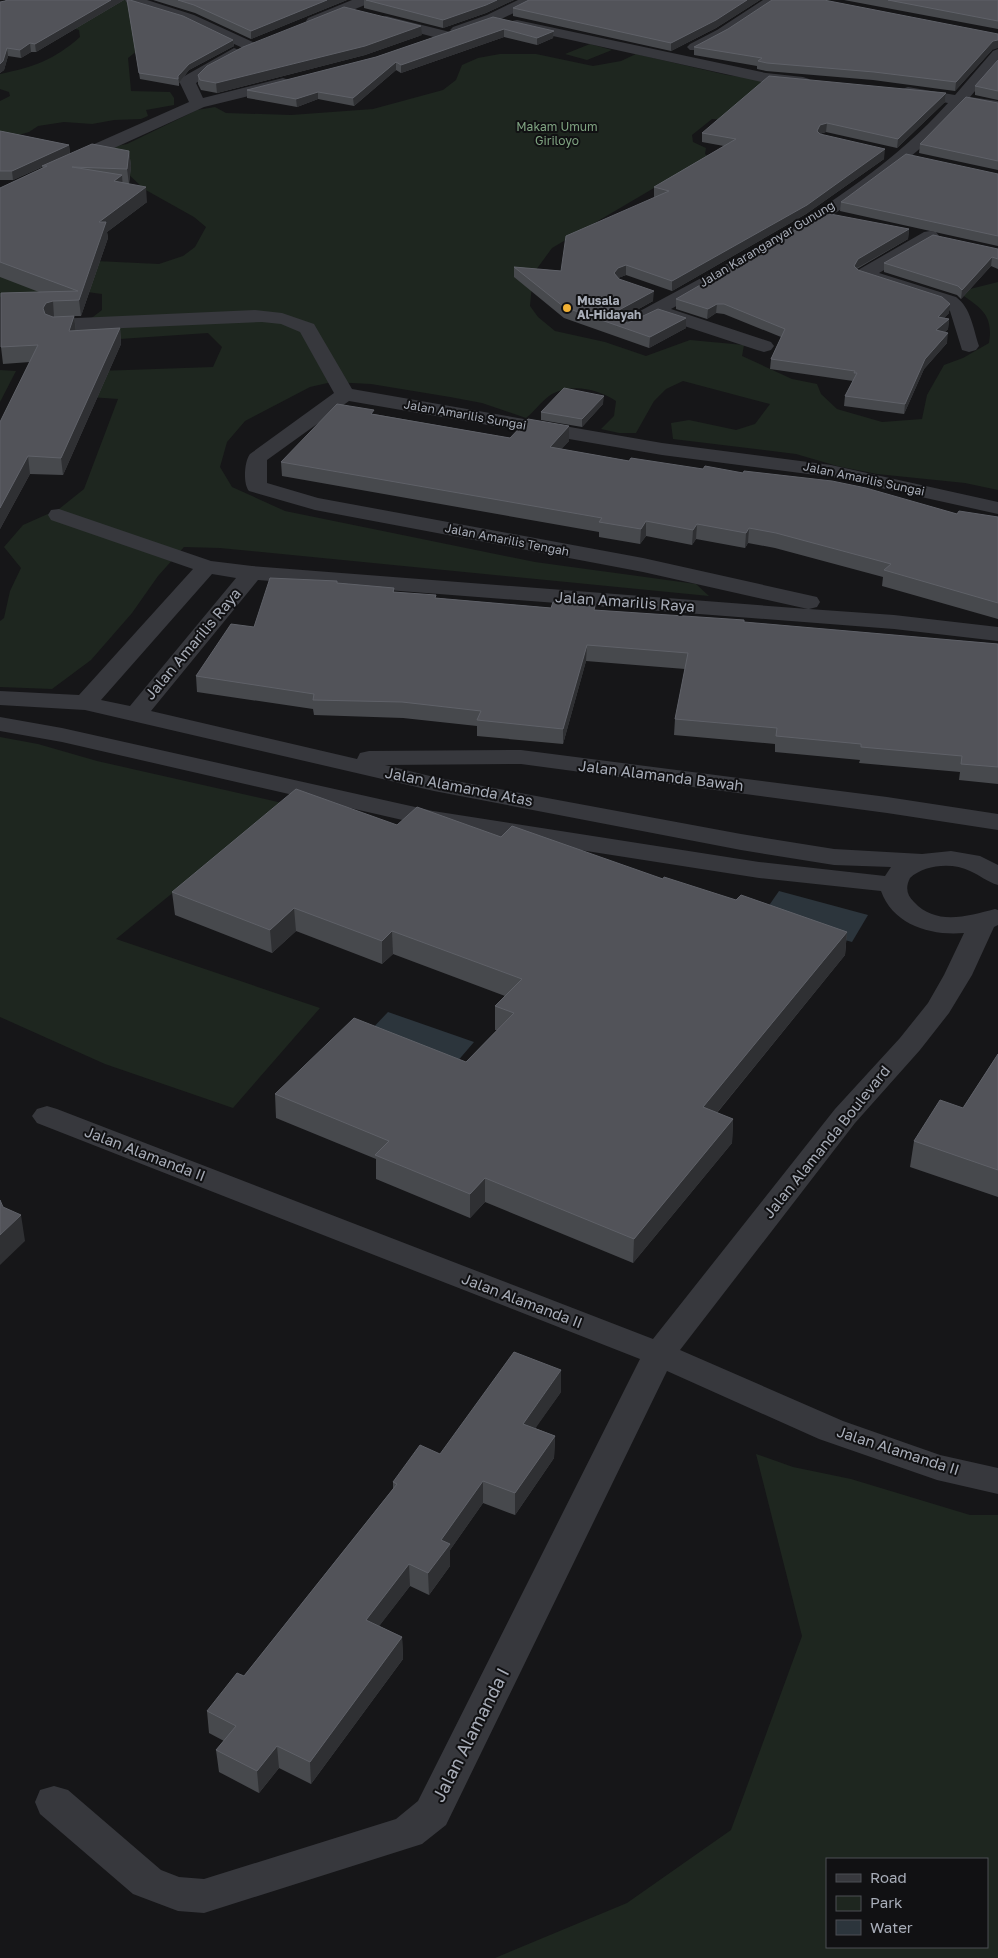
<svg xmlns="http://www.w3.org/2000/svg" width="998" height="1958" font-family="'Golos Text',sans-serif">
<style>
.green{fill:#1e261f;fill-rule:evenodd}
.water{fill:#2c353c}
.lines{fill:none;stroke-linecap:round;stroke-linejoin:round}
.street{fill:#37383d;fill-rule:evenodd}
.wall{fill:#47494d}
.shaded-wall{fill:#2f3033}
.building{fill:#525359;stroke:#5f6168}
.poi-dot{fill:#f2b134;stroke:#111113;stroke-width:2}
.labels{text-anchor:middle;stroke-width:4;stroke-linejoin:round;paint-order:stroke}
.far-park-label{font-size:12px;fill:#7fa381;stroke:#111113}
.far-street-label{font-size:12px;fill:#a8adb8;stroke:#111113}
.far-poi-label{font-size:12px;font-weight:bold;fill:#a8adb8;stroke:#111113;text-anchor:start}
.street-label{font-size:15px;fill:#a8adb8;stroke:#111113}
.near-street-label{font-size:18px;fill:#a8adb8;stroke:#111113}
</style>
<rect width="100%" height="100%" fill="#161618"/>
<!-- green -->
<g class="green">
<path d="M 91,0 L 129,0 L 138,50 L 128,58 L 131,91 L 170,92 L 174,98 L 174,105 L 146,110 L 148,116 L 141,119 L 114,120 L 92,124 L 64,122 L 38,126 L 29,132 L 19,135 L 0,136 L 0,101 L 10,96 L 9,92 L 0,89 L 0,74 C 34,67 54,60 80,37 L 79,30 L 62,25 Z"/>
<polygon points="590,44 612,50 587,60 565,54"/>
<path d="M 500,54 L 536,54 L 593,66 L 621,61 L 636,54 L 727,75 L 771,81 L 729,120 L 712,119 L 692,135 L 693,142 L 706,148 L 705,154 L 713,160 L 704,167 L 654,188 L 552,248 L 533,274 L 530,306 L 538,317 L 555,331 L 605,342 L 646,356 L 690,340 L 744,345 L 742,356 L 792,379 L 817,384 L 821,394 L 837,409 L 882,422 L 922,419 L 927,395 L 944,365 L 963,358 L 989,343 C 994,313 979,307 958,292 L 998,282 L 998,490 L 965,483 L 877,474 L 837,466 L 796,454 L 673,439 L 671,423 L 689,420 L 736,430 L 755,424 L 770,404 L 683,381 L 666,389 L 654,401 L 636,433 L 619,433 L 601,429 L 614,416 L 616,401 C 598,389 572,383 552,394 C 543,399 535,411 526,418 L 482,403 L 450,397 L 371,384 L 332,382 L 310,387 L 245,421 L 227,442 L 220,467 L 232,487 L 285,511 L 535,562 L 696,584 L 709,596 L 220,548 L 184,547 L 158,576 L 132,613 L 91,660 L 52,689 L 0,687 L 0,621 L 4,618 L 10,591 L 21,568 L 4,547 L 23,525 L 59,509 L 84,489 L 118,399 L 33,393 L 69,372 L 213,367 L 222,347 L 208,333 L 17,346 L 89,320 L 102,310 L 102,294 L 72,290 L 0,297 L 0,275 L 96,261 L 159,264 L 183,256 L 195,247 L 206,227 L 194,217 L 144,189 L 102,149 L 127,144 L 197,110 L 215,107 L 226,113 L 291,115 L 373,109 L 443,90 L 456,80 L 462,65 L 478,58 Z"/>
<polygon points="0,370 16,371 0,402"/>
<polygon points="0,737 38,744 97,761 291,805 191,878 116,939 320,1008 233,1108 105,1064 0,1017"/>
<path d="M 756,1454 L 793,1467 L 851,1479 L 970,1515 L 998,1515 L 998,1958 L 495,1958 L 627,1903 L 731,1830 L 802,1636 ZM 827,1859 L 987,1859 L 987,1947 L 827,1947 Z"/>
</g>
<!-- water -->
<g class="water">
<polygon points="779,891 868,915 852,942 761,917"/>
<polygon points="388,1012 474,1042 456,1063 369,1032"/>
</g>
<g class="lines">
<!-- street -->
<g class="street">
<polygon points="125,0 147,0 194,15 255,43 258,46 255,49 245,49 184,21 127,3"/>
<polygon points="352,0 372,0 370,3 318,24 308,24 306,21 308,18"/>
<polygon points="518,0 537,0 535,3 497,21 463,33 453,33 450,30 453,27 487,15"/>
<polygon points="763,0 780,0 727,36 700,50 690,50 687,47 690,44 717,30"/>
<polygon points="386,16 450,32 453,35 450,38 445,40 381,23 379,20 381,17"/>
<polygon points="517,20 766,73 803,77 809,79 811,82 809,85 803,87 766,83 512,27 510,24 512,21"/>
<polygon points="234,48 239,50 242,53 239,56 196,83 203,98 283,78 289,80 291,83 289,86 204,107 77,165 65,165 63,161 65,157 189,102 179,81 181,78"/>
<path d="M 998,49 L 998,64 L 970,97 L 998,101 L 998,111 L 963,105 C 884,195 774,252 671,309 L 771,342 L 774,346 L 771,350 L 764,352 L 757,350 L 657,317 C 645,324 634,333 620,330 L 618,326 L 620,322 C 732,260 861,200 948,103 L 902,95 L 900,92 L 902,89 L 908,87 L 955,95 L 993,51 Z"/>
<path d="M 930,231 L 936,232 L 939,236 L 936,240 L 879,273 L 956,297 C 971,308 973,328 979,346 L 976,350 L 969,352 L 962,350 L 950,311 L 942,305 L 858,278 L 855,274 L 858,270 L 924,232 Z"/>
<path d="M 255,310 L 282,313 L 314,324 L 352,389 L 662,443 L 831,465 L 998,502 L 998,514 L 831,477 L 662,455 L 349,401 L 267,460 L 267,483 L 318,498 L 643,558 L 817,597 L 820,602 L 817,607 L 809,609 L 894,615 L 998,627 L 998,641 L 894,629 L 258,580 L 151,711 L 357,759 L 360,753 L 369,751 L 521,750 L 887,797 L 998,814 L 998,830 L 887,813 L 521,764 L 385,765 L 434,777 L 741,834 L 834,849 L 922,854 L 951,851 L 980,856 L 998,865 L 998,885 C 987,882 980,875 970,871 C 952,862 924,865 910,878 C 905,888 907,895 914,902 C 936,926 968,916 995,909 L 998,910 L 998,925 L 994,927 L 972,975 L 949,1013 L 920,1050 L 855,1123 L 680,1350 L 843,1421 L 940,1455 L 998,1468 L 998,1494 L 937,1480 L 819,1439 L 667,1371 L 446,1825 L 422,1844 L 204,1913 L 178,1911 L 133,1894 L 40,1814 L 35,1802 L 40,1790 L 54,1786 L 68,1790 L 161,1870 L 179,1877 L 204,1879 L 396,1819 L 418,1801 L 640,1359 L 37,1123 L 32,1116 L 37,1109 L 47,1106 L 57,1109 L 653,1339 L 835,1109 L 900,1038 L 928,1003 L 944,975 L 964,933 C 931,936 893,925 881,891 L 759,878 L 433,827 L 62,742 L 0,731 L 0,717 L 62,728 L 433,811 L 759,862 L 885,876 L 891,867 L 834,865 L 741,850 L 434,791 L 85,710 L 0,705 L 0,691 L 79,695 L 193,569 L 51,520 L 48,515 L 51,510 L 59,509 L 211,561 L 252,566 L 808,609 L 643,572 L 315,510 L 249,491 C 243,484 244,462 250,454 L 334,393 L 300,332 L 281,324 L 262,322 L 55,331 L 48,329 L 46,325 L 48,321 L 55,319 ZM 212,574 L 236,578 L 130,706 L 101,700 Z"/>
</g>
</g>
<!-- wall -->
<g class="wall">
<polygon points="7,0 124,0 36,52 31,52 21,58 8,56 4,70 0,73 0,2 5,1"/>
<polygon points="127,0 233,40 234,46 189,70 179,83 179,86 140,79"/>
<polygon points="153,0 347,0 251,39 195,13"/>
<polygon points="364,0 514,0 486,13 443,28 364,8"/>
<polygon points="529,0 760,0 716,28 671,51 513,16 513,8"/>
<polygon points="844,0 998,0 998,29"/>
<polygon points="493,17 554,31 553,38 537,45 504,37 401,73 396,70 354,106 318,99 297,107 247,98 247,90 376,57"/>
<polygon points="728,29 992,50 955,91 873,80 766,71 757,69 757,66 694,55 694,47"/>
<polygon points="422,35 365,55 217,93 201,90 198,84 198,75"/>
<polygon points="998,60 998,100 975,95 975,86"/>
<polygon points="946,93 945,102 897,148 826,132 820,134 884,159 806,214 672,291 626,275 618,278 653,301 619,320 620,321 628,323 686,318 686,328 649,348 564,318 514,277 514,267 561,271 655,197 654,197 654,187 724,146 702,142 702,133"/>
<polygon points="998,103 998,170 919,153 920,144"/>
<polygon points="0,131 69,145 70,154 129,151 131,166 129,184 147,202 107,232 108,238 81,316 74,316 76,330 120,328 121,344 63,475 30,474 0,529 0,422 30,362 3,364 1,347 39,292 0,277 0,188 43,168 42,167 13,180 0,180"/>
<polygon points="998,174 998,246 840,211 841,202"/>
<polygon points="909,229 908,239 857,269 858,270 949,313 944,318 949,319 948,329 945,332 947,343 924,369 904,414 844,406 845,396 853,381 770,369 771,359 781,337 724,314 716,313 707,319 676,309 676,299"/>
<polygon points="998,249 998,269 991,266 961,299 957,295 884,272 884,263"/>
<polygon points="603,404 582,427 541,420 541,412"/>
<polygon points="374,414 510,438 569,426 569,441 561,449 629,461 957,514 998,517 998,619 882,586 883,577 775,548 748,543 745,548 696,539 692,545 646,536 640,544 599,537 599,532 282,476 281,462"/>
<polygon points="337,583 394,588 394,592 436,598 551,608 595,606 594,610 998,644 998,784 959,780 960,772 859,763 860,760 775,752 775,744 674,735 675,719 685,669 586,661 563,744 477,736 477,726 403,718 314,715 313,709 197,692 196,676 254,627"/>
<polygon points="397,825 501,837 663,879 847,932 845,955 717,1113 733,1119 732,1143 633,1263 485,1202 470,1218 376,1179 376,1159 276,1118 275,1094 466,1062 497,1030 495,1030 495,1006 505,996 393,954 382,964 296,931 272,953 175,915 172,892"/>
<polygon points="998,1054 998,1197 910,1167 914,1141 963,1108"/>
<polygon points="561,1392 535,1428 555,1436 554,1458 515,1515 483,1503 450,1550 450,1566 429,1595 410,1586 379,1626 402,1637 403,1659 311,1784 279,1768 259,1793 219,1772 216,1750 224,1741 209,1733 207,1711 244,1676 393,1489 393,1482 440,1454"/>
</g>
<!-- shaded-wall -->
<g class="shaded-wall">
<polygon points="111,0 124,0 36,52 35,44"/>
<polygon points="327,0 347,0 251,39 251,31"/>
<polygon points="497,0 514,0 486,13 443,28 443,20"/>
<polygon points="747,0 760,0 716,28 671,51 671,43"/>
<polygon points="421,26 422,35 365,55 217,93 216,83"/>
<polygon points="504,29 504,37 401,73 401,65"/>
<polygon points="554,31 553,38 537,45 537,38"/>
<polygon points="233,40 234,46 189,70 179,83 178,76 189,64"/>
<polygon points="998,40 998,48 992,50 955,91 956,82 993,41"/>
<polygon points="30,43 31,52 21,58 20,50"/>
<polygon points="7,48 8,56 4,70 0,73 0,64"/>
<polygon points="396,62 396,70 354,106 353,98"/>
<polygon points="318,92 318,99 297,107 296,99"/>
<polygon points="946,93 945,102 897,148 898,139"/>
<polygon points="827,123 826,132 819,134 817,131 820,125"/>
<polygon points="69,145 70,154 13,180 12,171"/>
<polygon points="885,149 884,159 806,214 672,291 672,281"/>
<polygon points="129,151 131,166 129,184 127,169"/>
<polygon points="122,175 123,191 114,181"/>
<polygon points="146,187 147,202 107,232 108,238 81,316 79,300 99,222"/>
<polygon points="909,229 908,239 857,268 854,266 858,259"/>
<polygon points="992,257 991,266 961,299 962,290"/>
<polygon points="626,265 626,275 618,278 614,273 618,268"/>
<polygon points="654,291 653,301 619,320 616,327 617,317 619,310"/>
<polygon points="53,301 54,317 44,324 43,308 46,303"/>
<polygon points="717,304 716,313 707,319 708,309"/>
<polygon points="950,304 949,313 937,326 938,317"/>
<polygon points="74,316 76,332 69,331"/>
<polygon points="686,318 686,328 649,348 650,337"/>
<polygon points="949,319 948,329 935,340 936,330"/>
<polygon points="120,328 121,344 63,475 61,458"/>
<polygon points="948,333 947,343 924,369 904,414 905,404 925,359"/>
<polygon points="604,396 603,404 582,427 582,419"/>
<polygon points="569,426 569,441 550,462 550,447"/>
<polygon points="28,456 30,474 0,529 0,508"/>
<polygon points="646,521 646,536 640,544 641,529"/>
<polygon points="697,524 696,539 692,545 693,530"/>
<polygon points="749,528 748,543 745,548 746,533"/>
<polygon points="587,645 586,661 563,744 563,729"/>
<polygon points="294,908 296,931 272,953 270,930"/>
<polygon points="392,931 393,954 382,964 382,941"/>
<polygon points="847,932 845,955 702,1131 703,1107"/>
<polygon points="733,1119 732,1143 633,1263 634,1239"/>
<polygon points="485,1178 485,1202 470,1218 470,1194"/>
<polygon points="21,1215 25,1241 0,1265 0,1235"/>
<polygon points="561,1370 561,1392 523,1446 523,1424"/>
<polygon points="555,1436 554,1458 515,1515 515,1493"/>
<polygon points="483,1481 483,1503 450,1550 450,1566 429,1595 428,1573 441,1540"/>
<polygon points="409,1564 410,1586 367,1642 366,1620"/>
<polygon points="402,1637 403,1659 311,1784 310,1762"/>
<polygon points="277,1746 279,1768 259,1793 257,1771"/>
</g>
<!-- building -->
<g class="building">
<polygon points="7,0 111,0 35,44 30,43 20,50 7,48 3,61 0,64 0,2 5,1"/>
<polygon points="127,0 130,0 183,16 233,40 189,64 178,76 178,79 139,73"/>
<polygon points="178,0 327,0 251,31 194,5"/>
<polygon points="366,0 497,0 486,5 443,20"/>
<polygon points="529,0 747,0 716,20 671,43 513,8"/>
<polygon points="772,0 824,0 998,34 998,40 993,41 956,82 874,72 767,63 758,61 762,58 694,47 728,29"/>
<polygon points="888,0 998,0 998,21"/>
<polygon points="344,7 421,26 365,46 216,83 200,80 198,75 207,66 243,47"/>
<polygon points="493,17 554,31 537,38 504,29 401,65 396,62 353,98 318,92 296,99 247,90 376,57"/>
<polygon points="998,60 998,91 975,86"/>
<polygon points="769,76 946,93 898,139 827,123 820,125 817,131 820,134 885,149 807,205 672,281 626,265 618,268 614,273 619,279 654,291 619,310 617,317 620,321 628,323 658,309 686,318 650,337 564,307 514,267 561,271 566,236 669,191 654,187 736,139 702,133"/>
<polygon points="966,97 998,103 998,161 920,144"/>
<polygon points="0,131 69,145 12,171 0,171"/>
<polygon points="92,144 129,151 127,169 72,167 122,175 114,181 146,187 99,222 106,222 79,300 53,301 46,303 43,308 45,314 53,317 74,316 69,331 120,328 61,458 28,456 0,508 0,422 38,345 1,347 1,293 78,291 0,262 0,188 47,166 42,166"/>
<polygon points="906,154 998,174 998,236 841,202"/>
<polygon points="825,213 909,229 858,259 854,266 858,270 942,297 950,304 938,317 949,319 936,330 948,333 925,359 905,404 845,396 857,373 854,373 855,371 771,359 785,329 724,304 717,304 708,309 676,299"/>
<polygon points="933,235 998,249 998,259 992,257 962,290 958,286 884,263"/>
<polygon points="564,388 604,396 582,419 541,412"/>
<polygon points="337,404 374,410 371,414 510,438 528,419 569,426 550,447 629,461 631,458 703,469 705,466 743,473 744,471 832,481 866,488 957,514 959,511 998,517 998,603 884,570 891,564 776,533 749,528 746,533 697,524 693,530 646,521 641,529 599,522 602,518 281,462"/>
<polygon points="270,578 337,581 337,583 394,588 393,592 436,595 435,598 551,608 553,602 595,606 594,610 744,620 744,622 998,644 998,767 961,764 962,756 861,747 861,744 776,736 777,728 675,719 688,653 587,645 563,729 477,720 481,711 402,702 313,700 314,694 196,676 231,624 254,627"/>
<polygon points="296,789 397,825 417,807 501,837 512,826 663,879 664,877 736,900 741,895 847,932 703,1107 733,1119 634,1239 485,1178 470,1194 375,1155 389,1141 275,1094 354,1018 466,1062 514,1013 495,1006 522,979 392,931 382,941 294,908 270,930 172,892"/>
<polygon points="998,1054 998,1170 914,1141 940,1100 963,1108"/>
<polygon points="0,1200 3,1207 21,1215 0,1235"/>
<polygon points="514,1352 561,1370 523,1424 555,1436 515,1493 483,1481 441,1540 450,1544 428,1573 409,1564 366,1620 402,1637 310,1762 277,1746 257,1771 216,1750 236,1726 207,1711 237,1673 244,1676 397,1484 393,1482 420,1445 440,1454"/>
</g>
<!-- markers -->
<circle class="poi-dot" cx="567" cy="308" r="5"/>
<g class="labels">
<!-- far-park labels -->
<g class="far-park-label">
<text x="557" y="131">Makam Umum<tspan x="557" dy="14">Giriloyo</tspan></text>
</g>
<!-- far-street labels -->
<g class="far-street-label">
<text transform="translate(767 244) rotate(-31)" y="4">Jalan Karanganyar Gunung</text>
<text transform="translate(465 415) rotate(10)" y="4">Jalan Amarilis Sungai</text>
<text transform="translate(864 479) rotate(12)" y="4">Jalan Amarilis Sungai</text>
<text transform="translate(507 540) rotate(11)" y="4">Jalan Amarilis Tengah</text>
</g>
<!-- far-poi labels -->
<g class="far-poi-label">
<text x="577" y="305">Musala<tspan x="577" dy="14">Al-Hidayah</tspan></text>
</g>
<!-- street labels -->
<g class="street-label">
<text transform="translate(625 602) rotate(4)" y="5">Jalan Amarilis Raya</text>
<text transform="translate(193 644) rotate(-50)" y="5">Jalan Amarilis Raya</text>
<text transform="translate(661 776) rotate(7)" y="5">Jalan Alamanda Bawah</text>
<text transform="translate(459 787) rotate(11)" y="5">Jalan Alamanda Atas</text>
<text transform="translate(827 1142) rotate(-51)" y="5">Jalan Alamanda Boulevard</text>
<text transform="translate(145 1154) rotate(21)" y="5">Jalan Alamanda II</text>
<text transform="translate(522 1301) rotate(21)" y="5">Jalan Alamanda II</text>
<text transform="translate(898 1451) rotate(18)" y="5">Jalan Alamanda II</text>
</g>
<!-- near-street labels -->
<g class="near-street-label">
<text transform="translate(471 1735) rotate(-63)" y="6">Jalan Alamanda I</text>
</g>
</g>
<!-- legend -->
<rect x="826" y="1858" width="162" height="90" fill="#111113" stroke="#4d4f55"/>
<rect x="836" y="1874" width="25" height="8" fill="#37383d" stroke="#4d4f55"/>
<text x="870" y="1883" font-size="15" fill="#a8adb8">Road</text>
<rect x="836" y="1896" width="25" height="15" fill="#1e261f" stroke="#4d4f55"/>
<text x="870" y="1908" font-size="15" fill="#a8adb8">Park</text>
<rect x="836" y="1920" width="25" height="15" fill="#2c353c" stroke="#4d4f55"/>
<text x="870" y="1933" font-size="15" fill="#a8adb8">Water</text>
</svg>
